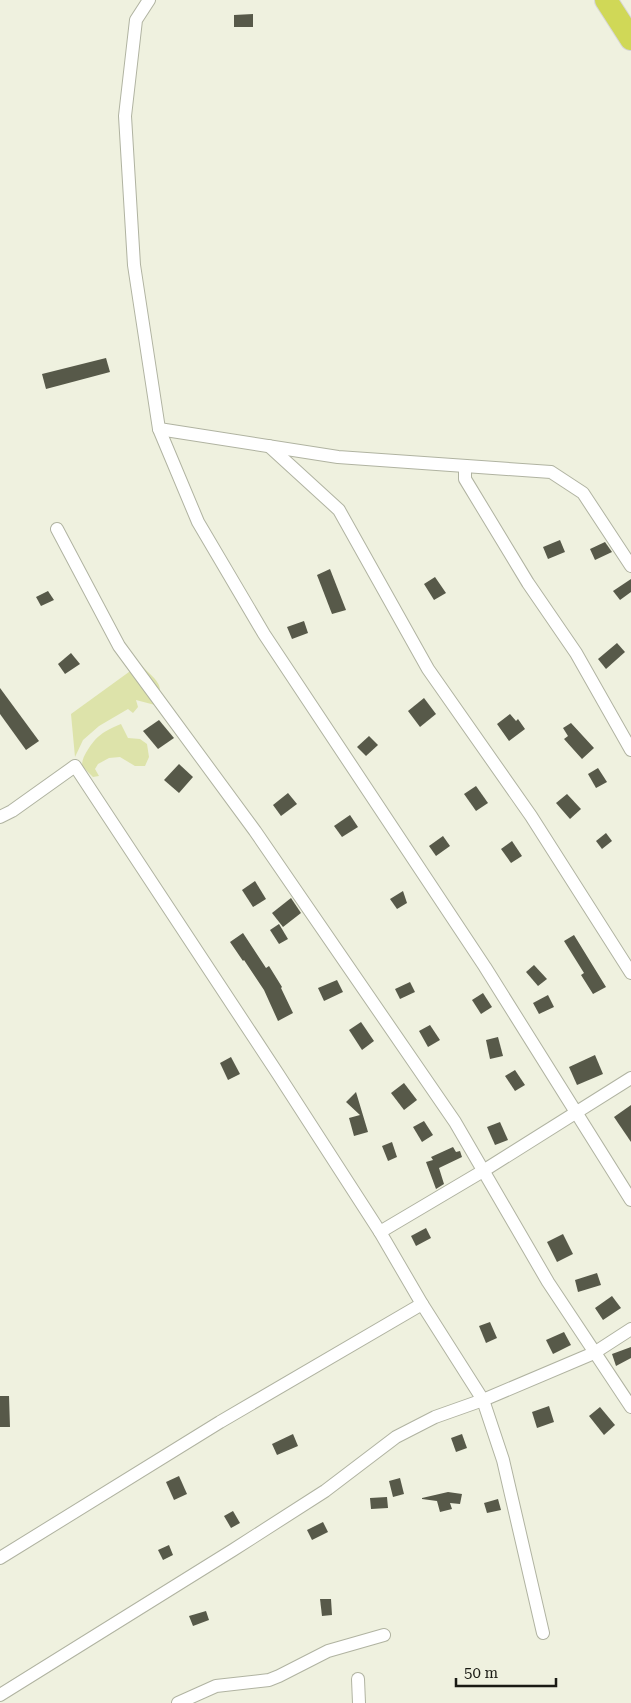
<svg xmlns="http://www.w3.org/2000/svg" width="631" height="1703" font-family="'Roboto Serif',serif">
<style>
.grass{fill:#dde3aa}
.building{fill:#575949}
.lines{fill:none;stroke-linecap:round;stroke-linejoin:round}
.street-casing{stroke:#b0b3a1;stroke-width:14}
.highway-casing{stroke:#d6d6d5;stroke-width:24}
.street{stroke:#fff;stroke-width:12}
.highway{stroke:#d0d857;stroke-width:22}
</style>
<rect width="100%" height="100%" fill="#eff1df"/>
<!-- grass -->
<g class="grass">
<path d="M 140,664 C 154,679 168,685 155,705 L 136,700 L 138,707 L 133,713 L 128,709 L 99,726 L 83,740 L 75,757 L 71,714 Z"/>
<path d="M 121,724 L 128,738 L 140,739 L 147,744 L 149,757 L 145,766 L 135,766 L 120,757 L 109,758 L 98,764 L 95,769 L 99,776 L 93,777 L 82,766 C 82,760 84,756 87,751 C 97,735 104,731 121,724 Z"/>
</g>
<!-- building -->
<g class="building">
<polygon points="253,14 253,27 234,27 234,15"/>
<polygon points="106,358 110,372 46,389 42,374"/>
<polygon points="560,540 565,552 548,559 543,547"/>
<polygon points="605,542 612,552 595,560 590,549"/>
<polygon points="330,569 346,610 332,614 317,575"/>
<polygon points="435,577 446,593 434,600 424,584"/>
<polygon points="631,579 631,592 620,600 613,591"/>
<polygon points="48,591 54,600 41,606 36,597"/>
<polygon points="304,621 308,633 292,639 287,627"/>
<polygon points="617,643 625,652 606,669 598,659"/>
<polygon points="71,653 80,664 65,674 58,664"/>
<polygon points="0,688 39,741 26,750 0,714"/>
<polygon points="424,698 436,714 420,727 408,711"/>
<polygon points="510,714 516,721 518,719 525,729 509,741 497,724"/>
<polygon points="159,720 174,738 158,749 143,731"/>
<polygon points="571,723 594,748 582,759 564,739 568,736 563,728"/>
<polygon points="369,736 378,745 366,756 357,747"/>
<polygon points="179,764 193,777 179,793 164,780"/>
<polygon points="598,768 607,782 596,788 588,774"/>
<polygon points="476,786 488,803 476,811 464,794"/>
<polygon points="288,793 297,804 281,816 273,805"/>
<polygon points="567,794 581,809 570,819 556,803"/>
<polygon points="350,815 358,827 342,837 334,826"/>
<polygon points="606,833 612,841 602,849 596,841"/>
<polygon points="443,836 450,846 436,856 429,846"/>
<polygon points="512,841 522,856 511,863 501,849"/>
<polygon points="255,881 266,899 253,907 242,890"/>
<polygon points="403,891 407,903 397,909 390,899"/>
<polygon points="291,898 301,913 283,927 272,913"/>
<polygon points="279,924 288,939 279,944 270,930"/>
<polygon points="243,933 266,968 269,966 282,987 281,988 293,1013 278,1021 264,990 244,960 243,961 230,942"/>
<polygon points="574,935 606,987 593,994 581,975 584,973 564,941"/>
<polygon points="534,965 547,979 538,986 526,972"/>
<polygon points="337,980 343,992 324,1001 318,988"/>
<polygon points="410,982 415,992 400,999 395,989"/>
<polygon points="483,993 492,1007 481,1014 472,1000"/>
<polygon points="548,995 554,1007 539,1014 533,1003"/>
<polygon points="361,1022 374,1041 362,1050 349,1030"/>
<polygon points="430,1025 440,1040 428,1047 419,1031"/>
<polygon points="498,1037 503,1056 490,1059 486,1040"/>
<polygon points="595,1055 603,1074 577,1085 569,1067"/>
<polygon points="231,1057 240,1074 228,1080 220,1063"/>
<polygon points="515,1070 525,1085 515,1091 505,1076"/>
<polygon points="404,1083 417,1100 404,1110 391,1093"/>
<polygon points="356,1092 368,1132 354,1136 349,1118 360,1115 346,1102"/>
<polygon points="631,1105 631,1142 614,1117"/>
<polygon points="424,1121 433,1135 422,1142 413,1127"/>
<polygon points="500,1122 508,1140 495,1145 487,1127"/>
<polygon points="392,1142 397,1157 388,1161 382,1146"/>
<polygon points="453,1147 456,1152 460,1151 462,1157 439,1168 444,1184 436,1189 426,1162 433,1160 431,1157"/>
<polygon points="426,1228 431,1238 416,1246 411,1236"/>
<polygon points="563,1234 573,1254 557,1262 547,1242"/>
<polygon points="597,1273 601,1285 578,1292 575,1280"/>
<polygon points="612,1296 621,1308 603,1320 595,1308"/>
<polygon points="490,1322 497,1338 486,1343 479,1326"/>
<polygon points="564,1332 571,1345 553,1354 546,1340"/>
<polygon points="631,1347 631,1358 616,1366 612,1354"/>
<polygon points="0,1396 9,1396 10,1427 0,1427"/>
<polygon points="549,1406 554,1422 537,1428 532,1412"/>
<polygon points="600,1407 615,1425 604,1435 589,1416"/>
<polygon points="293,1434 298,1446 277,1455 272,1444"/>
<polygon points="462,1434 467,1448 456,1452 451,1438"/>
<polygon points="179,1476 187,1494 174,1500 166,1482"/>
<polygon points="400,1478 404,1494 393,1497 389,1481"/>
<polygon points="448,1492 462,1494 460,1504 450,1503 452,1509 440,1512 437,1501 422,1499 422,1498"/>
<polygon points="387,1497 388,1508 371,1509 370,1498"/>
<polygon points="498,1499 501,1510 487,1513 484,1503"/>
<polygon points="233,1511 240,1523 231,1528 224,1516"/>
<polygon points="323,1522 328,1532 312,1540 307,1530"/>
<polygon points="169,1545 173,1555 163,1560 158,1550"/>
<polygon points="320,1599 331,1599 332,1615 322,1616"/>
<polygon points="206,1611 209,1620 193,1626 189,1616"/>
</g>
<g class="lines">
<!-- street casing -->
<g class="street-casing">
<g id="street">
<polyline points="149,0 136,20 125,116 134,265 159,429 198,522 264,634 485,967 631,1200"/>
<polyline points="159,429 338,457 551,472 583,493 631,566"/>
<polyline points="269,446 339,510 428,669 531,816 631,973"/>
<polyline points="465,466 465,479 528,583 576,653 631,750"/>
<polyline points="57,529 119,646 255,831 455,1122 548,1282 631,1407"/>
<polyline points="0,817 12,811 75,766 278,1074 380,1232 422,1304 483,1400 503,1460 543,1633"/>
<polyline points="380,1232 483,1171 631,1078"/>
<polyline points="0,1558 220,1422 422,1304"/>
<polyline points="358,1679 359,1703"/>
<polyline points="0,1695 233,1550 325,1491 396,1437 435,1417 483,1400 594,1353 631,1329"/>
<polyline points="178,1703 216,1686 269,1680 279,1676 328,1651 384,1635"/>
</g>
</g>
<!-- highway casing -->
<g class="highway-casing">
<polyline id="highway" points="606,0 631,39"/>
</g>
<!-- street -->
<use href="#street" class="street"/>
<!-- highway -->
<use href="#highway" class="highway"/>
</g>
<!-- scale -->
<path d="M456 1678v8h100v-8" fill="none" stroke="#1a1b14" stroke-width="2.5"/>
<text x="464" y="1678" font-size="15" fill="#1a1b14" stroke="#eff1df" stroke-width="4" paint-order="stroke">50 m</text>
</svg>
